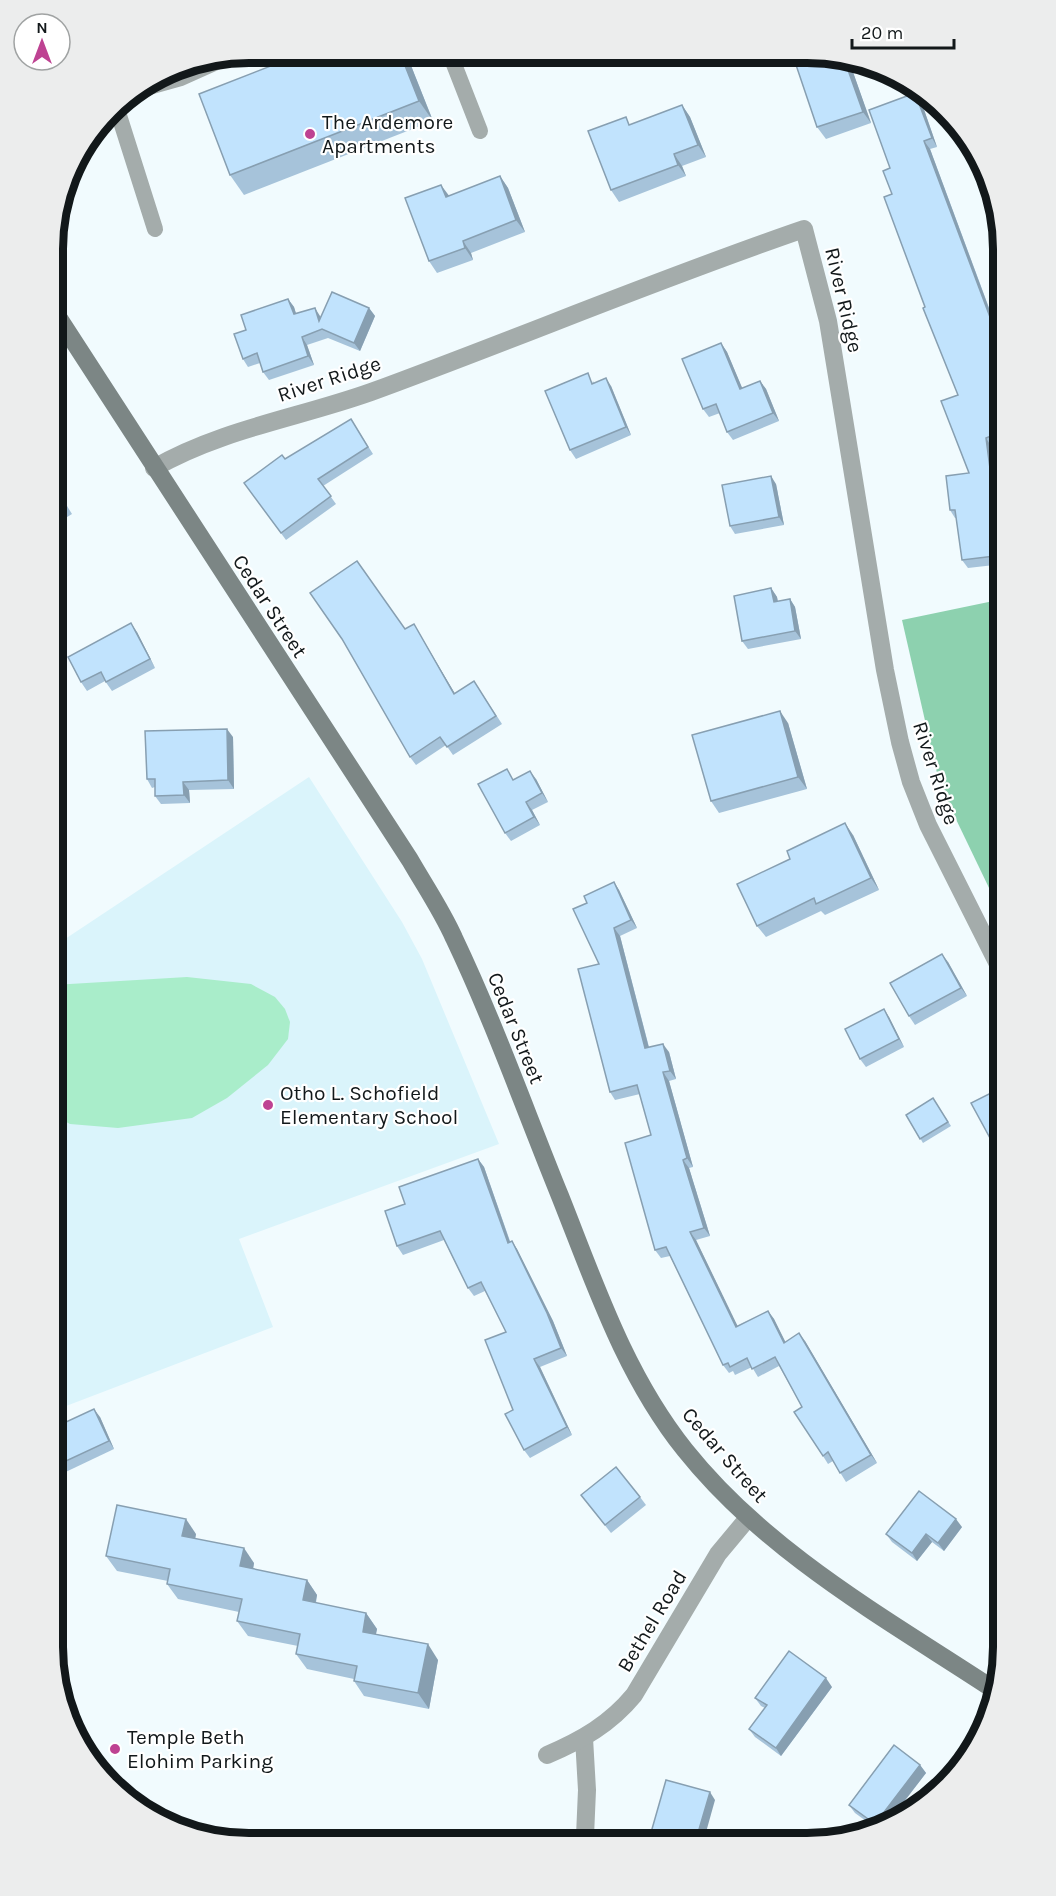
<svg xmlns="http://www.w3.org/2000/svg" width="1056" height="1896" font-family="Karla,sans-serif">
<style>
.built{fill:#daf4fb}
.green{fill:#a9edca}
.forest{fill:#8dd1af}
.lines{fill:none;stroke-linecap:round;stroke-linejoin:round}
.service{stroke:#a4acab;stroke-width:16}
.minor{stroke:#a4acab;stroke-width:18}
.secondary{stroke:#7c8685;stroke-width:18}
.wall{fill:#a6c3da}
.shaded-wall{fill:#879fb1}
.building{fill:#c1e3fd;stroke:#879fb1;stroke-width:1.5}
.poi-dot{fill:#be4292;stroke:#fff;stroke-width:2}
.labels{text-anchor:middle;stroke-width:4.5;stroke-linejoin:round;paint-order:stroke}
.poi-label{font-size:21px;fill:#12181a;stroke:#fff;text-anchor:start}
.street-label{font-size:21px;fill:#12181a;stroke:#fff}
.rim{fill:none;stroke:#12181a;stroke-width:8}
</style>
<rect width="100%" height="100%" fill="#f1fbfe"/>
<!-- built -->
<polygon class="built" points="309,777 402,922 422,959 499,1144 239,1239 273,1327 53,1411 53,947"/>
<!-- green -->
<polygon class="green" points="187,977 251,984 275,997 285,1009 290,1022 288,1039 268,1065 227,1098 192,1118 118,1128 70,1124 53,1115 53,985"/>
<!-- forest -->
<polygon class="forest" points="1003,599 1003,917 940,786 902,620"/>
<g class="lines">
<!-- service -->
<g class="service">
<polyline points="450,54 480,131"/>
<polyline points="138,90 181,78 230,56"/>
<polyline points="116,106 155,229"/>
</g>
<!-- minor -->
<g class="minor">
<path d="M 154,468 C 222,429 298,418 371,392 C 516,339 658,279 804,229 L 828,321 L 885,670 L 900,742 L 911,782 L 928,825 L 1003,974"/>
<polyline points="584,1738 587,1790 585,1836"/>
<path d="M 547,1755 C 582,1740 610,1724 634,1695 L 718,1554 L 748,1518"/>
</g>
<!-- secondary -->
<path class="secondary" d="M 54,311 L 410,860 C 425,886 442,911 454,938 C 494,1022 525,1110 560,1196 C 595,1284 625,1375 685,1450 C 768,1554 887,1619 996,1691"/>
</g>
<!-- wall -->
<g class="wall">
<polygon points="406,53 433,121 244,195 230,175"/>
<polygon points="845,56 848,58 871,123 826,139 817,127"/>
<polygon points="915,93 921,101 937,147 930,149 998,332 1003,331 1003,441 991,446 999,498 1003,498 1003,564 968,568 962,560 956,518 955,518 950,510 969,473 958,395 925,307 892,194"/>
<polygon points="682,105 690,117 706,157 682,166 686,176 619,202 611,190 632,124"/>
<polygon points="500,176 508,188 525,232 471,253 473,260 437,273 429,261 449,196"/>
<polygon points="288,299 294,307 296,314 320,316 321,317 369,308 375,316 360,351 328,338 307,345 314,365 269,380 263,372 260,363 248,367 243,359 246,330"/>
<polygon points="721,343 727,352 742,388 760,381 766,389 779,421 733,440 727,432 720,413 709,417 703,409"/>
<polygon points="593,381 594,383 611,386 631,435 576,459 570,450"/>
<polygon points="351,419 373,454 323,486 336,504 286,540 244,483 285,459"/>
<polygon points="776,484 784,525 735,534 730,526"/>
<polygon points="54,485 72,514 54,525"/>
<polygon points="771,588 777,597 778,601 790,599 795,607 801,639 748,649 742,641"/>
<polygon points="414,624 455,694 474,681 502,724 453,755 446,745 416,765 410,757 405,629"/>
<polygon points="137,632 155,668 112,691 105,681 87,691 81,682"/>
<polygon points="788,723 807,789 719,813 711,801"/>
<polygon points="233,737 234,789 189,790 190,803 161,804 155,796 155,787 152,788 147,779"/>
<polygon points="514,779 536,779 548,802 532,810 540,825 511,841 505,833"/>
<polygon points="853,835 879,890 825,915 821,911 766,937 757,926"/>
<polygon points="614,882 619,890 637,928 620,936 649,1047 669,1052 676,1079 669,1081 693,1167 689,1168 710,1236 696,1240 737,1326 768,1311 774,1319 785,1342 805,1341 877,1463 846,1482 833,1461 828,1464 823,1456 802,1407 779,1366 758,1377 752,1367 735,1375 733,1371 729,1373 723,1365 670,1256 661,1258 655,1250 651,1135 640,1094 615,1100 610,1092 599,964 587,903"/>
<polygon points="948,962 967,996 915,1025 909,1016"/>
<polygon points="889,1017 904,1047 866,1067 860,1059"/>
<polygon points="1003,1087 1003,1142 995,1146 990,1138"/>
<polygon points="933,1098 951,1126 923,1143 906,1115"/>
<polygon points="478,1159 484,1167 510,1241 517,1249 553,1321 567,1356 540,1367 572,1435 530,1458 524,1450 513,1410 506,1332 485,1291 474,1296 468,1288 444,1240 403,1255 397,1246 405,1204"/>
<polygon points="100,1417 114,1449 53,1478 53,1428"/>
<polygon points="581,1495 640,1497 646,1505 611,1533"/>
<polygon points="962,1527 944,1551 932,1542 917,1561 892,1542 886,1534"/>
<polygon points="196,1534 195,1538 254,1563 253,1569 307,1580 317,1595 316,1603 366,1613 377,1629 376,1634 438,1660 429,1709 364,1696 354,1681 354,1679 307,1669 296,1654 298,1646 248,1636 237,1621 239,1612 178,1599 167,1584 168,1581 117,1571 106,1556"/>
<polygon points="832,1687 781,1756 755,1737 749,1729 765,1708 761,1706 755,1698"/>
<polygon points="920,1765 926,1773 886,1825 877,1829 855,1813 849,1805"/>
</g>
<!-- shaded-wall -->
<g class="shaded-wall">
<polygon points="400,53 406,53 433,121 419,101"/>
<polygon points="843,56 848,58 871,123 863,112"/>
<polygon points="915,93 921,101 937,147 932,138"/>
<polygon points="682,105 690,117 706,157 698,145"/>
<polygon points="924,141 930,149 1001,341 996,333"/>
<polygon points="674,154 682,166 686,176 678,165"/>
<polygon points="500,176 508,188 525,232 516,220"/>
<polygon points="441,185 450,197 446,197"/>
<polygon points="463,241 471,253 473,260 465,248"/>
<polygon points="288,299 294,307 299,323 294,314"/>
<polygon points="315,308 320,316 325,329 319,321"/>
<polygon points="369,308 375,316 360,351 354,343"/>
<polygon points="302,337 307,345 314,365 308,356"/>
<polygon points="721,343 727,352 746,397 740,389"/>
<polygon points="606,378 611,386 631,435 626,427"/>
<polygon points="760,381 766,389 779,421 773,413"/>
<polygon points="986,438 991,446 1000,507 994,499"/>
<polygon points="771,476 776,484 784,525 779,517"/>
<polygon points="1000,528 1003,532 1003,550"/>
<polygon points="771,588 777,597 779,610 774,602"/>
<polygon points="790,599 795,607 801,639 795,631"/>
<polygon points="131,623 137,632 155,668 150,659"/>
<polygon points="414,624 419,633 460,702 454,694"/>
<polygon points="780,711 788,723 807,789 798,777"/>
<polygon points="227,729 233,737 234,789 228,780"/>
<polygon points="530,771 536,779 548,802 542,793"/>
<polygon points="183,782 189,790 190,803 184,795"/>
<polygon points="526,802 532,810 540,825 534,817"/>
<polygon points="845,823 853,835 879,890 871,878"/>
<polygon points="614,882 619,890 637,928 631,920"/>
<polygon points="614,928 620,936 651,1056 645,1048"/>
<polygon points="942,954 948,962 967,996 961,988"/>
<polygon points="884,1009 889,1017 904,1047 899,1039"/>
<polygon points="663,1044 669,1052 676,1079 670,1071"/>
<polygon points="663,1072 669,1081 693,1167 687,1158"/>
<polygon points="478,1159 484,1167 513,1251 508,1243"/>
<polygon points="683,1160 689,1168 710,1236 704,1228"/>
<polygon points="690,1232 696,1240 742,1335 736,1327"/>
<polygon points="512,1241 517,1249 553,1321 567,1356 561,1348"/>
<polygon points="768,1311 774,1319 790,1351 784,1343"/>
<polygon points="799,1333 805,1341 877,1463 871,1455"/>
<polygon points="534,1359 540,1367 572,1435 567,1427"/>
<polygon points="94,1409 100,1417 114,1449 109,1441"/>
<polygon points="186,1519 196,1534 193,1551 182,1536"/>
<polygon points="956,1519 962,1527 944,1551 938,1543"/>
<polygon points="926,1534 932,1542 917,1561 912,1553"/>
<polygon points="244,1548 254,1563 251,1581 240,1566"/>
<polygon points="307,1580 317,1595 313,1615 303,1600"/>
<polygon points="366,1613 377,1629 373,1647 363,1632"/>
<polygon points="428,1644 438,1660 429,1709 418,1693"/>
<polygon points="826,1678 832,1687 781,1756 776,1748"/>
<polygon points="920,1765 926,1773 886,1825 878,1829 875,1824"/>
<polygon points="710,1792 715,1800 703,1843 695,1843"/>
</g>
<!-- building -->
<g class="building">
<polygon points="304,53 400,53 419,101 230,175 199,94"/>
<polygon points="793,56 843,56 863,112 817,127"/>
<polygon points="915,93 932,138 924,141 996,333 1003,331 1003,431 986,438 994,499 1003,498 1003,527 1000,528 1003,555 962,560 955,510 950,510 946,476 969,473 941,401 958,395 923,308 925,307 884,197 892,194 883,171 890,168 869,110"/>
<polygon points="682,105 698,145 674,154 678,165 611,190 588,131 626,117 629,125"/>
<polygon points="500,176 516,220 463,241 465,248 429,261 405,198 441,185 446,197"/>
<polygon points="332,292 369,308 354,343 322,329 302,337 308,356 263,372 257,353 243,359 234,334 246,330 241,315 288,299 294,314 315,308 319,321"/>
<polygon points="721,343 740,389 760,381 773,413 727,432 716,404 703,409 682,359"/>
<polygon points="588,373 592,384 606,378 626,427 570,450 545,391"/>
<polygon points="351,419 368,447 318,479 331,496 281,533 244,483 282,455 285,459"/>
<polygon points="771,476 779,517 730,526 722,485"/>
<polygon points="54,487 66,506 54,514"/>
<polygon points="357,561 405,629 414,624 454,694 474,681 496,716 447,747 440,737 410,757 342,639 310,593"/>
<polygon points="771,588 774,602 790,599 795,631 742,641 734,596"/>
<polygon points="131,623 150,659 106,682 101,672 81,682 68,657"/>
<polygon points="780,711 798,777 711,801 692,735"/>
<polygon points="227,729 228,780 183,782 184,795 155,796 155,779 147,779 145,731"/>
<polygon points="507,769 513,780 530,771 542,793 526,802 534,817 505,833 478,784"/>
<polygon points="845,823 871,878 816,904 814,898 757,926 737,884 790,859 787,851"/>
<polygon points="614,882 631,920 614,928 645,1048 663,1044 670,1071 663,1072 687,1158 683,1160 704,1228 690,1232 736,1327 768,1311 784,1343 799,1333 871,1455 840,1473 828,1452 823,1456 794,1412 802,1407 775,1357 752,1369 747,1358 730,1367 728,1363 723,1365 666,1247 655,1250 625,1143 651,1135 637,1085 610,1092 578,969 599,964 573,909 587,903 584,896"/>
<polygon points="942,954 961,988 909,1016 890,983"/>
<polygon points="884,1009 899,1039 860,1059 845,1029"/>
<polygon points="1003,1087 1003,1131 990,1138 971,1103"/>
<polygon points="933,1098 948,1122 920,1139 906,1115"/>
<polygon points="478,1159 508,1243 512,1241 547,1313 561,1348 534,1359 567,1427 524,1450 505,1414 513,1410 485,1340 506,1332 481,1282 468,1288 440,1231 397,1246 385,1211 405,1204 399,1187"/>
<polygon points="94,1409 109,1441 53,1467 53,1428"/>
<polygon points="616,1467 640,1497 605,1525 581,1495"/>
<polygon points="919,1491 956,1519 938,1543 926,1534 912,1553 886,1534"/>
<polygon points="117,1505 186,1519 182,1536 244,1548 240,1566 307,1580 303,1600 366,1613 363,1632 428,1644 418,1693 354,1681 357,1666 296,1654 300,1634 237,1621 242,1599 167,1584 170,1569 106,1556"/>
<polygon points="789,1651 826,1678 776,1748 749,1729 767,1705 755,1698"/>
<polygon points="894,1745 920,1765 875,1824 849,1805"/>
<polygon points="666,1780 710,1792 695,1843 648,1843"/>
</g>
<!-- markers -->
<g class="poi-dot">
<circle cx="310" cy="134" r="6"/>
<circle cx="268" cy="1105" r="6"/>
<circle cx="115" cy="1749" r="6"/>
</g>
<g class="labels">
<!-- poi labels -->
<g class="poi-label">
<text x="322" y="129">The Ardemore<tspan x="322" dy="24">Apartments</tspan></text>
<text x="280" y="1100">Otho L. Schofield<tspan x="280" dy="24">Elementary School</tspan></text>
<text x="127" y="1744">Temple Beth<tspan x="127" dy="24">Elohim Parking</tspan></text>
</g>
<!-- street labels -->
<g class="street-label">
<text transform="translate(844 300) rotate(77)" y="7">River Ridge</text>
<text transform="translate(329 379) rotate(-18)" y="7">River Ridge</text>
<text transform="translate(270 606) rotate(57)" y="7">Cedar Street</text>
<text transform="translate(936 773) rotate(72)" y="7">River Ridge</text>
<text transform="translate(516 1028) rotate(68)" y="7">Cedar Street</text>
<text transform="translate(725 1455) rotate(49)" y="7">Cedar Street</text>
<text transform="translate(652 1621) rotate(-59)" y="7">Bethel Road</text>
</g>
</g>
<!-- crop -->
<path d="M0 0H1056V1896H0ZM249 63H807A186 186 0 0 1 993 249V1647A186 186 0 0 1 807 1833H249A186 186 0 0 1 63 1647V249A186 186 0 0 1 249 63Z" fill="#eceded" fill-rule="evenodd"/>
<path class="rim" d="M249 63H807A186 186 0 0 1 993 249V1647A186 186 0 0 1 807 1833H249A186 186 0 0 1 63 1647V249A186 186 0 0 1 249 63Z"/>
<!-- north arrow -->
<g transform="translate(42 42)"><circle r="28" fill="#ffffff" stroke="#a0a3a3" stroke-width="1.5"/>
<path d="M0-4.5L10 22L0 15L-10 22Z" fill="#be4292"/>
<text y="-9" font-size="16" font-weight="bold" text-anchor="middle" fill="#12181a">N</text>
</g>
<!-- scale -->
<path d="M852 39v9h102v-9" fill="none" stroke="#12181a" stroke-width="3"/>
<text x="861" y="39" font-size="18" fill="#12181a" stroke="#ffffff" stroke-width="4.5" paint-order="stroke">20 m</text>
</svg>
